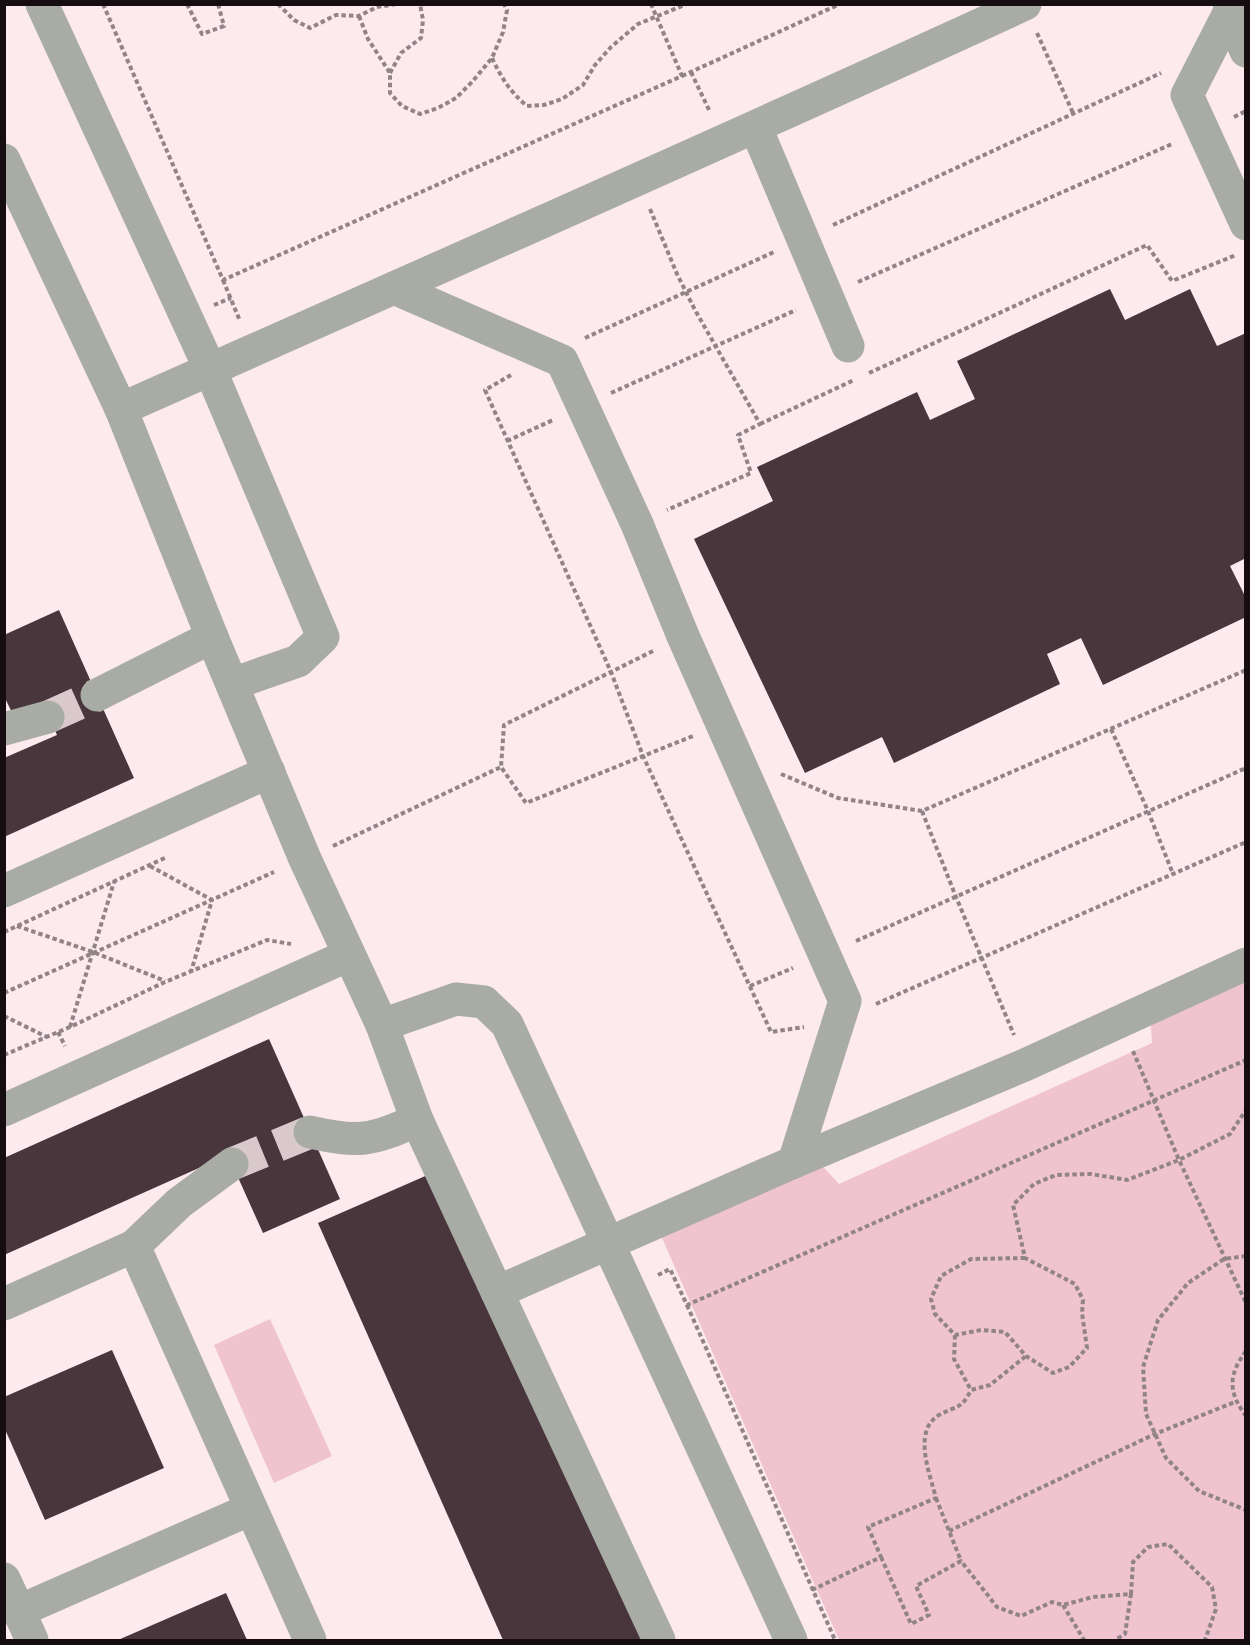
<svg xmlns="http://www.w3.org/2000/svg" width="1250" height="1645" font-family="Mulish,sans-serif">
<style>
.green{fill:#f0c3d0}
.building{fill:#48363c}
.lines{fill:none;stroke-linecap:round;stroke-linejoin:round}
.minor-tunnel{stroke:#d9c9cd;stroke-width:33;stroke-dasharray:33 16;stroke-linecap:butt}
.path{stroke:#918487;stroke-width:4;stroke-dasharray:4.5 3;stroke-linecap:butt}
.minor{stroke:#a8aca4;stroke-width:33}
</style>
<rect width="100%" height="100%" fill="#fceaef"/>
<!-- green -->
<g class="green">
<polygon points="1245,971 1245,1640 839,1640 659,1231 816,1159 839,1184 1152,1043 1150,1012"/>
<polygon points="270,1319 332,1456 274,1483 214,1345"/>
</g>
<!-- building -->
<g class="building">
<polygon points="1110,289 1125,320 1190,289 1217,346 1246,333 1246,558 1230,566 1246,598 1246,617 1103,685 1081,638 1047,654 1060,684 894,763 882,737 805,773 694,539 773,501 757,467 917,392 930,420 975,399 957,361"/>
<polygon points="59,610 134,778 4,837 4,758 57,735 46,710 17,723 4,696 4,635"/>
<polygon points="269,1039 340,1199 263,1233 228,1155 4,1255 4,1158"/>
<polygon points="439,1170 647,1640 503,1640 318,1223"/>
<polygon points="112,1350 164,1468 45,1520 4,1427 4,1397"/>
<polygon points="226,1593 247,1640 118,1640"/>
</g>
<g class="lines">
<!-- minor-tunnel -->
<g class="minor-tunnel">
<polyline points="48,717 97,695"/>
<polyline points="232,1164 310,1132"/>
</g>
<!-- path -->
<g class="path">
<polyline points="103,4 223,280 682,76 651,4"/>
<polyline points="187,4 202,34 224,26 218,4"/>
<polyline points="278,4 294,20 310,28 336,15 359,16 377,7 397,4"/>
<polyline points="359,16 368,39 390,73 390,93 402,106 420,114 438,108 456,98 472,82 492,58 503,32 507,10 504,4"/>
<polyline points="1037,33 1073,113"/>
<path d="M 492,58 C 501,77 510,92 527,106 L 544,105 L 562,99 L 583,85 L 595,65 L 611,47 L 638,24 L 687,4"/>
<polyline points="691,72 710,112"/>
<polyline points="390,73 401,53 421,38 423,20 420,4"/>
<polyline points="682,76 840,4"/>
<polyline points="1234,117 1246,111"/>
<polyline points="650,209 677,274 695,310 760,424 738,435 751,473 667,510"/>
<polyline points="833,225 1161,73"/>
<polyline points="223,280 240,321"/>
<polyline points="858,282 1172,144"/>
<polyline points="214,305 231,298"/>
<polyline points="585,338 774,252"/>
<polyline points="869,373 1147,245 1172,281 1236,255"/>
<polyline points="511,375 485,390 611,672 643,756 771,1032 804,1027"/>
<polyline points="611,393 796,310"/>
<polyline points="760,424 854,380"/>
<polyline points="507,441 553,420"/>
<polyline points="653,651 504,725 501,767 526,803 693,736"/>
<polyline points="1111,729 1148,811 1173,874"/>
<polyline points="781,774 838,798 922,811 1246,670"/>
<polyline points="922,811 956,897 1014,1035"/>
<polyline points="333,846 501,767"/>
<polyline points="150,866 212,900 191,972"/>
<polyline points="17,926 93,952 165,981"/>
<polyline points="4,932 167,857"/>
<polyline points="856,941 1246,768"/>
<polyline points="750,986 793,968"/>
<polyline points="4,993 274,872"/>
<polyline points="876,1004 1246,842"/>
<polyline points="4,1016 47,1037"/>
<polyline points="70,1027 114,882"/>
<polyline points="58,1032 65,1046"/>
<polyline points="1133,1051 1179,1160 1246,1303"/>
<polyline points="4,1055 70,1027 165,982 267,940 291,944"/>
<polyline points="1246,1256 1224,1259 1188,1283 1158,1320 1143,1367 1146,1414 1166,1458 1199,1491 1246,1510"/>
<polyline points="1025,1258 971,1259 941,1276 931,1299 935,1314 955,1335 981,1330 1005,1332 1026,1356 1053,1373 1069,1367 1087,1348 1082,1313 1083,1300 1075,1284 1025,1258 1013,1205 1034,1184 1056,1175 1091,1174 1127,1180 1179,1160 1230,1134 1246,1110"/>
<polyline points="658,1275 670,1269 687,1305 1246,1060"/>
<polyline points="687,1305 835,1640"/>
<polyline points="955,1335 954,1359 971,1390 990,1385 1026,1356"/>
<path d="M 1246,1351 C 1228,1375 1228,1392 1246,1416"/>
<polyline points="936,1498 961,1561"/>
<polyline points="949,1531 1155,1434 1235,1402"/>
<polyline points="881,1557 911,1624 929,1615 916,1586 961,1561 997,1607 1021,1616 1052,1602 1063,1605 1093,1597 1131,1594 1125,1634 1115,1640"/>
<path d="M 812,1590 L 881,1557 L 868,1527 L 936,1498 C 930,1474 912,1431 939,1415 C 957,1405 961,1410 971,1390"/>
<polyline points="1131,1594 1133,1562 1148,1547 1168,1544 1212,1587 1216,1609 1205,1640"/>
<polyline points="1063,1605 1084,1640"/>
</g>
<!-- minor -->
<g class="minor">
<polyline points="42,4 210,369 323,637 298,661 232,684"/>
<polyline points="1230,4 1229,13 1246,51"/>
<polyline points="1229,13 1187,95 1246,224"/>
<polyline points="756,128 848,346"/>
<polyline points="4,160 121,409 212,637 305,859 382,1025 417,1120 659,1640"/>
<polyline points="394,288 562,361 637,524 683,636 845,1001 794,1162"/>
<path d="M 121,409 C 423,275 725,142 1025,4"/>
<polyline points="97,695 212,637"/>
<polyline points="4,729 48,717"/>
<polyline points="4,891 269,772"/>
<polyline points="382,1025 456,999 484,1002 507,1024 791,1640"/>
<polyline points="4,1110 349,955"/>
<path d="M 310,1132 C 358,1143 372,1141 417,1120"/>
<polyline points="134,1246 179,1203 232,1164"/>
<polyline points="497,1292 794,1162 1027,1064 1246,964"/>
<polyline points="4,1304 134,1246 310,1640"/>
<polyline points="4,1579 32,1640"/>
<polyline points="19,1611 251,1509"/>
</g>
</g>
<!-- border -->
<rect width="1250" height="1645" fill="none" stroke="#150d0f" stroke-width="12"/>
</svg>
